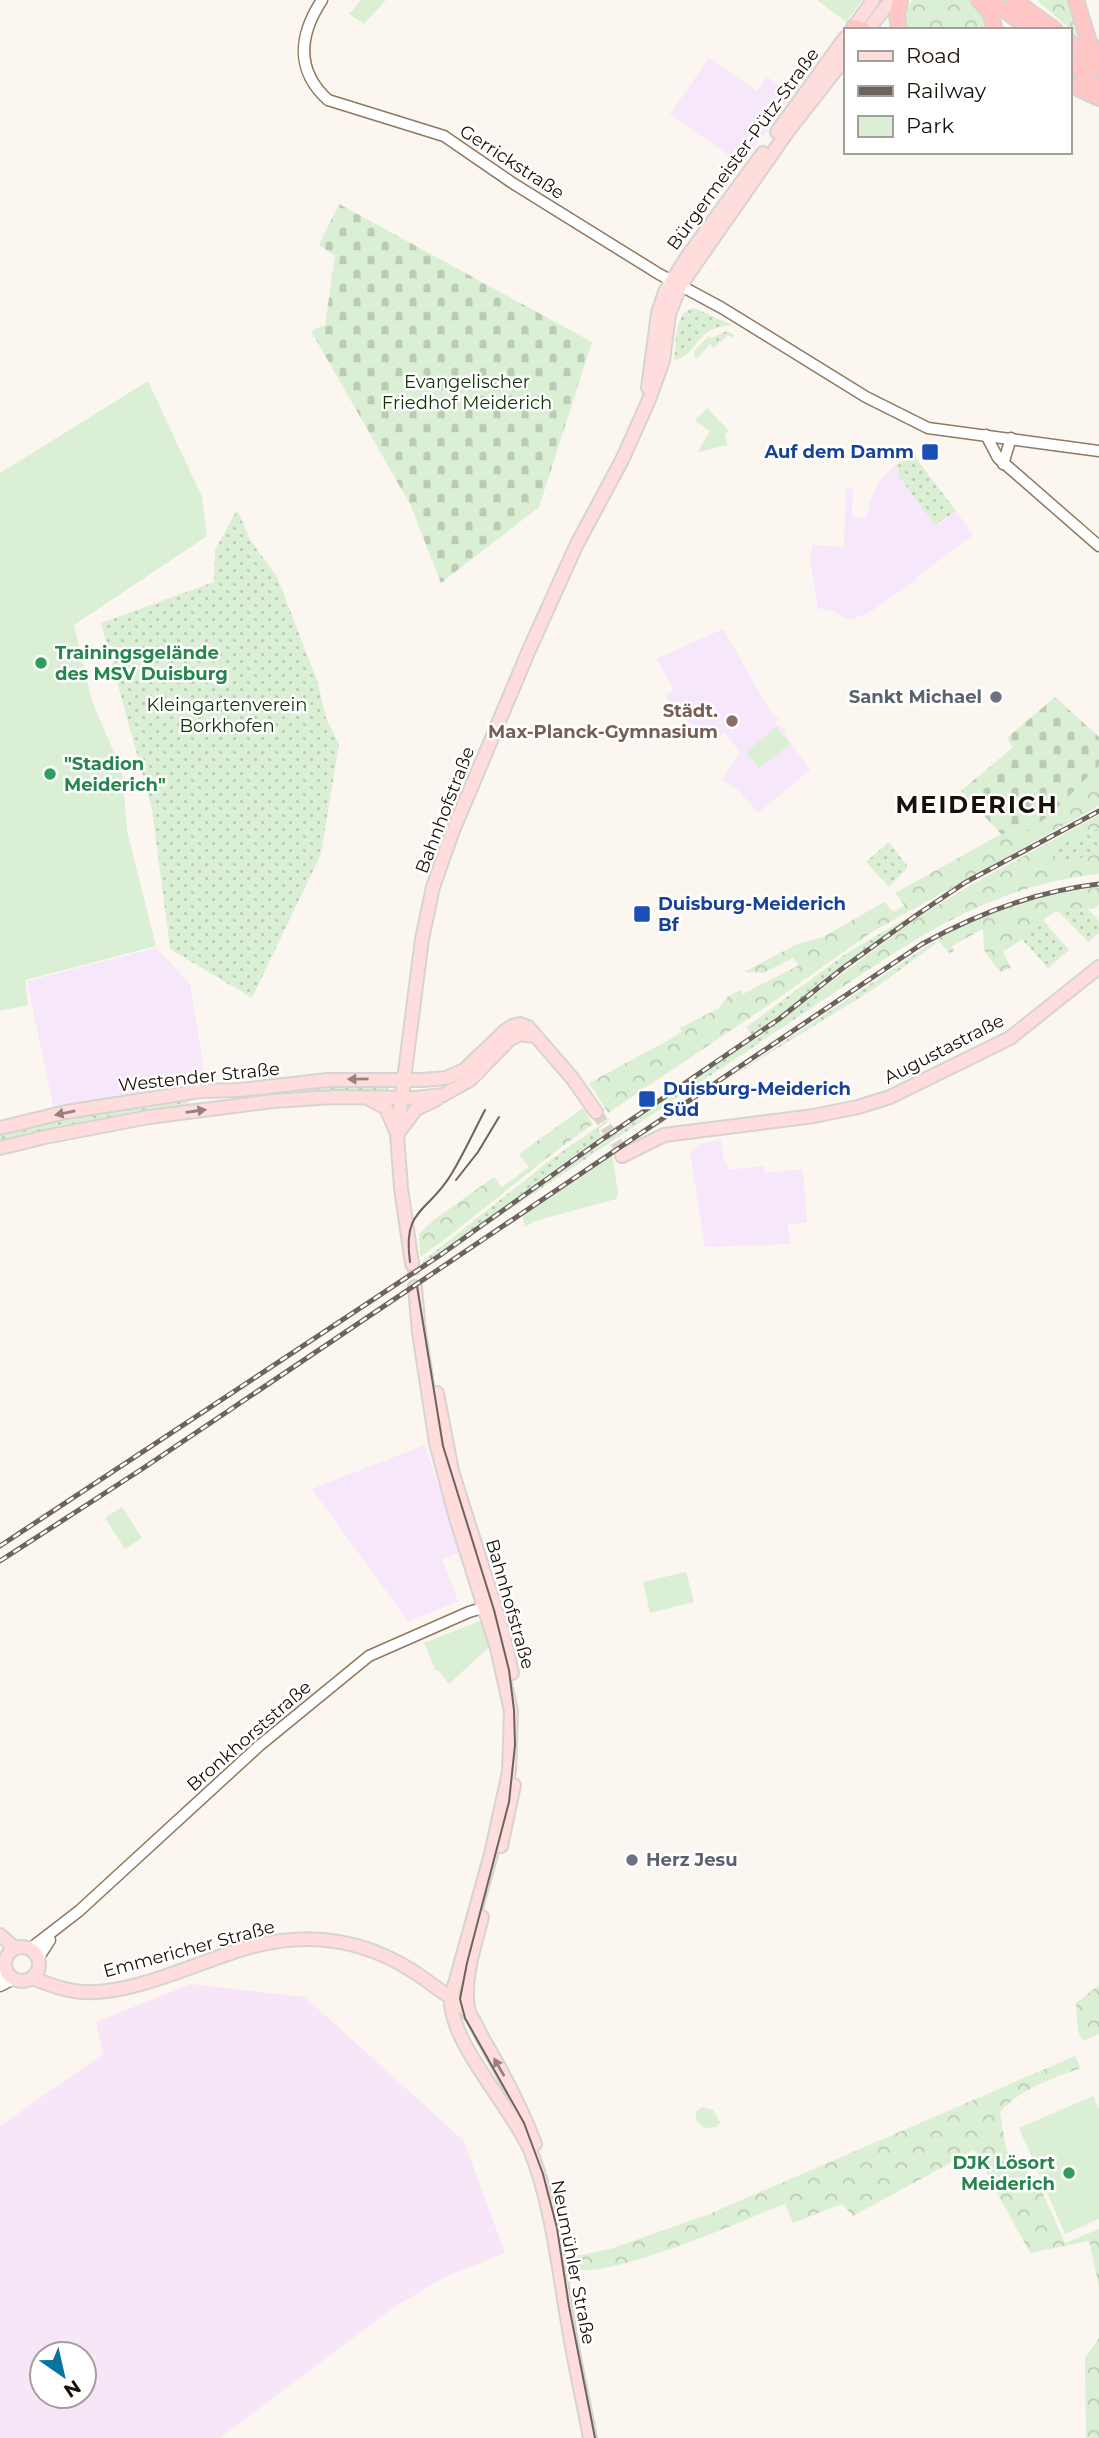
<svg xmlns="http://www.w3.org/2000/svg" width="1099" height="2438" font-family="Montserrat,sans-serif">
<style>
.industrial{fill:#f7e6f8;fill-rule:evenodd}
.education{fill:#f6e7fa}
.grass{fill:url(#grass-dots)}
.forest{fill:url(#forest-crowns)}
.cemetery{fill:url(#cemetery-stones)}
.park{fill:#dbefd5}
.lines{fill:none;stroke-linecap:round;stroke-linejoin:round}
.major-tunnel{stroke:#d9d4cd;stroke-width:12;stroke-dasharray:12 6;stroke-linecap:butt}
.minor-casing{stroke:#907860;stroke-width:13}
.major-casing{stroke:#d6d4d2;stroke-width:16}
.highway-casing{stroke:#d6d4d2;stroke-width:18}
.minor{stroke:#fff;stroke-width:10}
.major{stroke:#ffdddc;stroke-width:12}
.highway{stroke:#ffc6c5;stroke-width:14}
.tram{stroke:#6c645c;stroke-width:2}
.rail-casing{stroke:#6c645c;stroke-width:5}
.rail{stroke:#fff;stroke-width:2.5;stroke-dasharray:8;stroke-linecap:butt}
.oneway{fill:#98817c}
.transit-dot{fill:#1a4fb4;stroke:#fff;stroke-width:2.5}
.leisure-dot{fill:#2e9e5b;stroke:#fff;stroke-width:2.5}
.worship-dot{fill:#6b7280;stroke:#fff;stroke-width:2.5}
.education-dot{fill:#8d6e63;stroke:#fff;stroke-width:2.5}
.labels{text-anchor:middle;stroke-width:5;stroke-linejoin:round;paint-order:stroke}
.street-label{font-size:18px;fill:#191007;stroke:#fff}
.park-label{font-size:18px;fill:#143208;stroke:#fff}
.transit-label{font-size:18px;font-weight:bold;fill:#164399;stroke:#fff;text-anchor:start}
.leisure-label{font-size:18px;font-weight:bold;fill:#27864d;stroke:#fff;text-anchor:start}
.worship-label{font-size:18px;font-weight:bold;fill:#5b616d;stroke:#fff;text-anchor:end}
.education-label{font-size:18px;font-weight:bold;fill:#785e54;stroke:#fff;text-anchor:end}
.district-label{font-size:24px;font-weight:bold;letter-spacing:2px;fill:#191007;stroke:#fff}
</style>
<defs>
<pattern id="grass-dots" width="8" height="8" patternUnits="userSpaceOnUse" patternTransform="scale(1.75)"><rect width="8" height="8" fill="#dbefd5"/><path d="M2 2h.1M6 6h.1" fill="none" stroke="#bbccb5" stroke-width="1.8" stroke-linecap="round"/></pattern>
<pattern id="forest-crowns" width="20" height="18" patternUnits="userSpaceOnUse" patternTransform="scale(1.75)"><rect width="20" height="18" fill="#dbefd5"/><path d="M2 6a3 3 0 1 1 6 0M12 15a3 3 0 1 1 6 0" fill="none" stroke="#bbccb5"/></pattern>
<pattern id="cemetery-stones" width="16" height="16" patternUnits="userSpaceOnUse" patternTransform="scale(1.75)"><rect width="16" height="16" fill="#dbefd5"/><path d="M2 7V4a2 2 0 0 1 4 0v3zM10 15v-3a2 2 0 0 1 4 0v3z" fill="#bbccb5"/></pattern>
</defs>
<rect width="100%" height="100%" fill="#fbf6f0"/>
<!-- industrial -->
<path class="industrial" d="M 191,1984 L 305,1997 L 464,2141 L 505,2253 L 445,2277 L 396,2306 L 220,2438 L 0,2438 L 0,2126 L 103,2054 L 96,2022 ZM 42,2354 L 84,2354 L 84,2396 L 42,2396 Z"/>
<!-- education -->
<g class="education">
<polygon points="709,58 757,91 767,77 792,95 745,161 740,163 670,114"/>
<polygon points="895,466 940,523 956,511 973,535 916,577 917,579 870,612 850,620 835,612 818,608 809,553 812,553 812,545 844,547 846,488 853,489 852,517 866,518 871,500 881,478"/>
<polygon points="723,629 773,716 779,718 775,724 785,729 786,736 810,770 758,813 739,791 722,780 740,752 724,732 719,739 679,716 665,696 674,689 656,659"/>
<polygon points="156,948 190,984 206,1083 54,1110 27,981"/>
<polygon points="721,1139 724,1162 727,1163 728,1170 764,1166 765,1173 803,1169 807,1223 788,1224 790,1244 705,1247 690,1153 700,1144"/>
<polygon points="425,1445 460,1552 442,1559 458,1601 408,1621 312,1489"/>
</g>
<!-- grass -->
<g class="grass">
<path d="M 694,308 L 732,325 C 725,326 716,327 709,331 C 696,340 689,359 674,360 C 677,343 673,312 694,308 Z"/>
<polygon points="727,331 734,335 732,338 728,335 714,348 710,344 698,358 694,357 694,351 709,336 711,338"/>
<polygon points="912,453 956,511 935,525 898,475 899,470 895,466"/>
<polygon points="237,510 251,541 277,577 318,683 326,718 339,744 321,854 252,998 170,949 152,809 101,623 214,582 215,550"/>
<polygon points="1099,828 1099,854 1054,864 1050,849"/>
<polygon points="889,842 908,867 889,887 866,862"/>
<polygon points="1075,906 1087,908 1099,921 1099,933 1088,942 1057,910"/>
<polygon points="903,920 905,922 752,1036 746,1027 847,953"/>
<polygon points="1043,920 1069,950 1048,968 1021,938"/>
<polygon points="935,941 937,943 872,990 707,1092 630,1144"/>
<polygon points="815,994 822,1001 488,1224 487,1223 754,1039"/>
<polygon points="388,1083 388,1091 305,1094 244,1101 243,1094 304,1086"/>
<polygon points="187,1098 189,1101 187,1105 83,1123 0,1146 0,1133 44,1121"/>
<polygon points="612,1117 598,1130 601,1135 617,1125 618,1126 569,1159 423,1265 423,1261 553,1158"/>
</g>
<!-- forest -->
<g class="forest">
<polygon points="912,0 974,0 981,6 993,30 903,30 902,13"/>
<polygon points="1038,0 1071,0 1077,35 1039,2"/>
<polygon points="1099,766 1099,806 872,932 770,1004 608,1113 589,1083 674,1037 682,1031 680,1028 719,1008 728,996 740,990 743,994 799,965 793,958 763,973 744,972 797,944 823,937 884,902 894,912 904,905 895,893 1001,834 1027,831 1061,803 1077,785"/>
<path d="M 1099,815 L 1099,828 L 1051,849 L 1054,864 L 1099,854 L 1099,874 C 988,886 911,941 822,1001 L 815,994 L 920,916 L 969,886 Z"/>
<path d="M 1099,887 L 1099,904 L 1094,909 C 1043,900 1041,931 1003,952 L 1011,968 L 1000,972 L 984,950 L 983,929 L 952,946 L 954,951 L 949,953 L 937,939 C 988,912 1041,894 1099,887 Z"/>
<path d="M 583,1108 L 593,1124 C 534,1165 481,1214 422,1256 L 420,1255 L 419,1234 L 435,1219 L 494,1177 L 502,1187 L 529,1167 L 519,1154 Z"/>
<polygon points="1099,1985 1099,2034 1083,2041 1078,2031 1076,2003"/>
<path d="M 1075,2056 L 1081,2068 C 1052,2078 1020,2089 1000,2112 L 1006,2149 L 1013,2163 L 1035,2176 L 1065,2243 L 1099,2229 L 1099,2287 L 1089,2241 L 1030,2253 L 974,2150 L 853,2216 L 842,2204 L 793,2223 L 785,2204 C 748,2218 602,2283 571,2268 L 571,2257 L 610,2249 L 707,2215 Z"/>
<polygon points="1099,2338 1099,2438 1086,2438 1085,2358"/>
</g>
<!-- cemetery -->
<g class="cemetery">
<polygon points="339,204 592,342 539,507 441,583 410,504 311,331 325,325 335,256 319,245"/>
<path d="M 1055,697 L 1099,737 L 1099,766 C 1076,786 1056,814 1029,830 C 1022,834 1010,833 1001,834 L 961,791 L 1013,747 L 1007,738 Z"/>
</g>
<!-- park -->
<g class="park">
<polygon points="361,0 386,0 364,24 349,14"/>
<polygon points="817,0 862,0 846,22"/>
<polygon points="148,381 202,497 207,536 74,625 92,701 122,771 127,831 156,946 25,980 28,1005 0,1011 0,473"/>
<polygon points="707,408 729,431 725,434 727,445 698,452 710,431 695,421"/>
<polygon points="776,727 790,744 759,768 746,752"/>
<polygon points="612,1155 618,1192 616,1199 535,1221 525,1227 522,1216"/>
<polygon points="122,1507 142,1538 125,1549 105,1518"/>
<polygon points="686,1572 694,1602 650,1613 643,1582"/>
<polygon points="482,1620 490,1646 449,1684 438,1670 436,1671 424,1643"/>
<polygon points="1093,2096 1099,2109 1099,2219 1065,2234 1019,2128"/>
<polygon points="702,2107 713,2110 720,2122 716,2127 704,2128 696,2120 696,2112"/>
</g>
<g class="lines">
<!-- major-tunnel -->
<g class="major-tunnel">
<polyline points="596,1112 621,1150"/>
<polyline points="412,1264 415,1287"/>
</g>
<!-- minor casing -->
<g class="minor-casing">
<g id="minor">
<path d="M 322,0 C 299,35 295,70 328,100 L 444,136 L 514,184 L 659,274 L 722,308 L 866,397 L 928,428 L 1099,451"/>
<polyline points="986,435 998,458 1099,546"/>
<polyline points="1003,464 1011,438"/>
<polyline points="31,1948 79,1911 259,1746 369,1656 469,1612 489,1606"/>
<polyline points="39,1957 50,1940"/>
<polyline points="0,1977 5,1966"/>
<polyline points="0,1986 14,1979"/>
</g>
</g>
<!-- major casing -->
<g class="major-casing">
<g id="major">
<polyline points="852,30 873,0"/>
<polyline points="868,30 891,0"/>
<polyline points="777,132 845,38"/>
<polyline points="648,388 658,313 665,292 687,257 763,153"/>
<polyline points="369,1099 386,1108 396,1131"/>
<polyline points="0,1128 66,1112 200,1091 240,1090 328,1080 423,1080 446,1078 464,1070 505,1031 512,1026 520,1024 528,1027 572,1078 596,1112"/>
<polyline points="399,1132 416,1109 437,1099"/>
<polyline points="0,1148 45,1137 149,1117 273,1101 334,1097 416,1098 443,1095 470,1080 510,1039 521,1034 534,1036"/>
<polyline points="621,1150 622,1156 664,1135 814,1116 858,1107 890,1097 1010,1038 1099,967"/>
<polyline points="412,1264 401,1188 397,1134 422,939 433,887 452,833 529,650 576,546 622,460 648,402 663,361 669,314 680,286 788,131 845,58"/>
<path d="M 415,1287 L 419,1332 L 436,1443 L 456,1518 L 497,1648 L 511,1711 L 509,1772 L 491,1854 L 451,1998 C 448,2041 514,2110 531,2152 C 552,2206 558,2266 568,2323 C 574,2362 583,2400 590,2438"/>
<polyline points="437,1393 452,1471 501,1626 512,1673"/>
<polyline points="501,1846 514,1785"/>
<polyline points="0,1935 15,1948"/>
<circle cx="22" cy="1964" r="17"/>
<path d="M 32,1978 C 49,1984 64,1991 83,1992 C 131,1995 194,1964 240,1950 C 310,1928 372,1939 430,1983 C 443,1993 457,2000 468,2012 C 475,2021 480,2034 486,2044 C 506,2078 521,2107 535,2144"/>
<path d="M 469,2013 C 462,1982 474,1948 482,1917"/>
</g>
</g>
<!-- highway casing -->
<g class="highway-casing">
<g id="highway">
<polyline points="979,0 990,12 995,30"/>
<polyline points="990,0 1032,30"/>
<polyline points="1014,0 1055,30"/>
<polyline points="1076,0 1088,39 1099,60"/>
<polyline points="854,27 864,30"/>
<polyline points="899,30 897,15 900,0"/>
<polyline points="1069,41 1098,68"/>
<polyline points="1069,61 1099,89"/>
<polyline points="1069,84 1099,98"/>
</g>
</g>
<!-- minor -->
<use href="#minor" class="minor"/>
<!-- major -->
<use href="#major" class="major"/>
<!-- highway -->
<use href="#highway" class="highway"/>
<!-- tram -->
<g class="tram">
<polyline points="456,1180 478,1152 499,1117"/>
<path d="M 410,1262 C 402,1207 429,1213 452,1173 C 464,1153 474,1131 485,1110"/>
<polyline points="417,1286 443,1446 494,1610 509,1670 514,1710 515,1745 509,1802 467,1963 460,1999 465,2018 524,2123 543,2174 557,2228 569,2306 595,2438"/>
</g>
<!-- rail casing -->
<g class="rail-casing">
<g id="rail">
<polyline points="0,1546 439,1256 600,1141 779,1019 843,968 918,914 966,882 1099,811"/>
<path d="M 0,1561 L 142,1469 L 922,944 C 977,914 1036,891 1099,884"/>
</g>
</g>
<!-- rail -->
<use href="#rail" class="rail"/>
</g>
<!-- one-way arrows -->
<defs><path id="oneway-solid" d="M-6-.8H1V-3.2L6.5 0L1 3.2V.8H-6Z" transform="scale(1.75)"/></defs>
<g class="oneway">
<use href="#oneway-solid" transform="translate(358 1079) rotate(179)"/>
<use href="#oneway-solid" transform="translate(196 1111) rotate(-8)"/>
<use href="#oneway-solid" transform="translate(65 1113) rotate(169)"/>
<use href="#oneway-solid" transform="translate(499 2067) rotate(-120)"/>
</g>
<!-- markers -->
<g class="transit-dot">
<rect x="921" y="443" width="18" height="18" rx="3.5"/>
<rect x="633" y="905" width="18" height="18" rx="3.5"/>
<rect x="638" y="1090" width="18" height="18" rx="3.5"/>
</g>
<g class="leisure-dot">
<circle cx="41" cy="663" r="7"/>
<circle cx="50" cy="774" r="7"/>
<circle cx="1069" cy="2173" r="7"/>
</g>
<g class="worship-dot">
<circle cx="996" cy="697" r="7"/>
<circle cx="632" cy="1860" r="7"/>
</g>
<circle class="education-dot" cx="732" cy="721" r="7"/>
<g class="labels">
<!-- street labels -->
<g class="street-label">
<text transform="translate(743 149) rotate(-54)" y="6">Bürgermeister-Pütz-Straße</text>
<text transform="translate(512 162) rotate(33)" y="6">Gerrickstraße</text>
<text transform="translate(445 810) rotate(-69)" y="6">Bahnhofstraße</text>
<text transform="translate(944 1049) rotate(-27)" y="6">Augustastraße</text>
<text transform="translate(199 1077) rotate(-6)" y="6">Westender Straße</text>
<text transform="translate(510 1604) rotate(74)" y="6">Bahnhofstraße</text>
<text transform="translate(249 1736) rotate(-41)" y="6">Bronkhorststraße</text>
<text transform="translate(189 1949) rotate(-15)" y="6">Emmericher Straße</text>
<text transform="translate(573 2262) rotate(79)" y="6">Neumühler Straße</text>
</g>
<!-- park labels -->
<g class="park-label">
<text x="467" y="388">Evangelischer<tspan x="467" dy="21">Friedhof Meiderich</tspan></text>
<text x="227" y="711">Kleingartenverein<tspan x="227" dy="21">Borkhofen</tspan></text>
</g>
<!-- transit labels -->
<g class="transit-label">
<text x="914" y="458" text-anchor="end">Auf dem Damm</text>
<text x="658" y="910">Duisburg-Meiderich<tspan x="658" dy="21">Bf</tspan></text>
<text x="663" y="1095">Duisburg-Meiderich<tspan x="663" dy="21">Süd</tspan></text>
</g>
<!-- leisure labels -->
<g class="leisure-label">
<text x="55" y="659">Trainingsgelände<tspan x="55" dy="21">des MSV Duisburg</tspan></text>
<text x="64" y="770">"Stadion<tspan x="64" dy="21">Meiderich"</tspan></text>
<text x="1055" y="2169" text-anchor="end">DJK Lösort<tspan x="1055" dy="21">Meiderich</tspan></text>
</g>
<!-- worship labels -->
<g class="worship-label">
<text x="982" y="703">Sankt Michael</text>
<text x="646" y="1866" text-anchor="start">Herz Jesu</text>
</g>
<!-- education labels -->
<g class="education-label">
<text x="718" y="717">Städt.<tspan x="718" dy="21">Max-Planck-Gymnasium</tspan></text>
</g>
<!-- district labels -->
<g class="district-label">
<text x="977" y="813">MEIDERICH</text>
</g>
</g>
<!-- legend -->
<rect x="844" y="28" width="228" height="126" fill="#ffffff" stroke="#a39f9c" stroke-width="2"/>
<rect x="858" y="51" width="35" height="10" fill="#ffdddc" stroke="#a39f9c" stroke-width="2"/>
<text x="906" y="63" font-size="21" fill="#191007">Road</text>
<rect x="858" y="86" width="35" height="10" fill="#6c645c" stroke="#a39f9c" stroke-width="2"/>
<text x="906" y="98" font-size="21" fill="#191007">Railway</text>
<rect x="858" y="116" width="35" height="21" fill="#dbefd5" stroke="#a39f9c" stroke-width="2"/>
<text x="906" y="133" font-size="21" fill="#191007">Park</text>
<!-- north arrow -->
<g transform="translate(63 2375) rotate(146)"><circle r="33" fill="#ffffff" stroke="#a39f9c" stroke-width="2"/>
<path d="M0-5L12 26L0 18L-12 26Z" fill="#06749f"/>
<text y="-10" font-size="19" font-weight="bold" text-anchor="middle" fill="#191007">N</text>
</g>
</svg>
